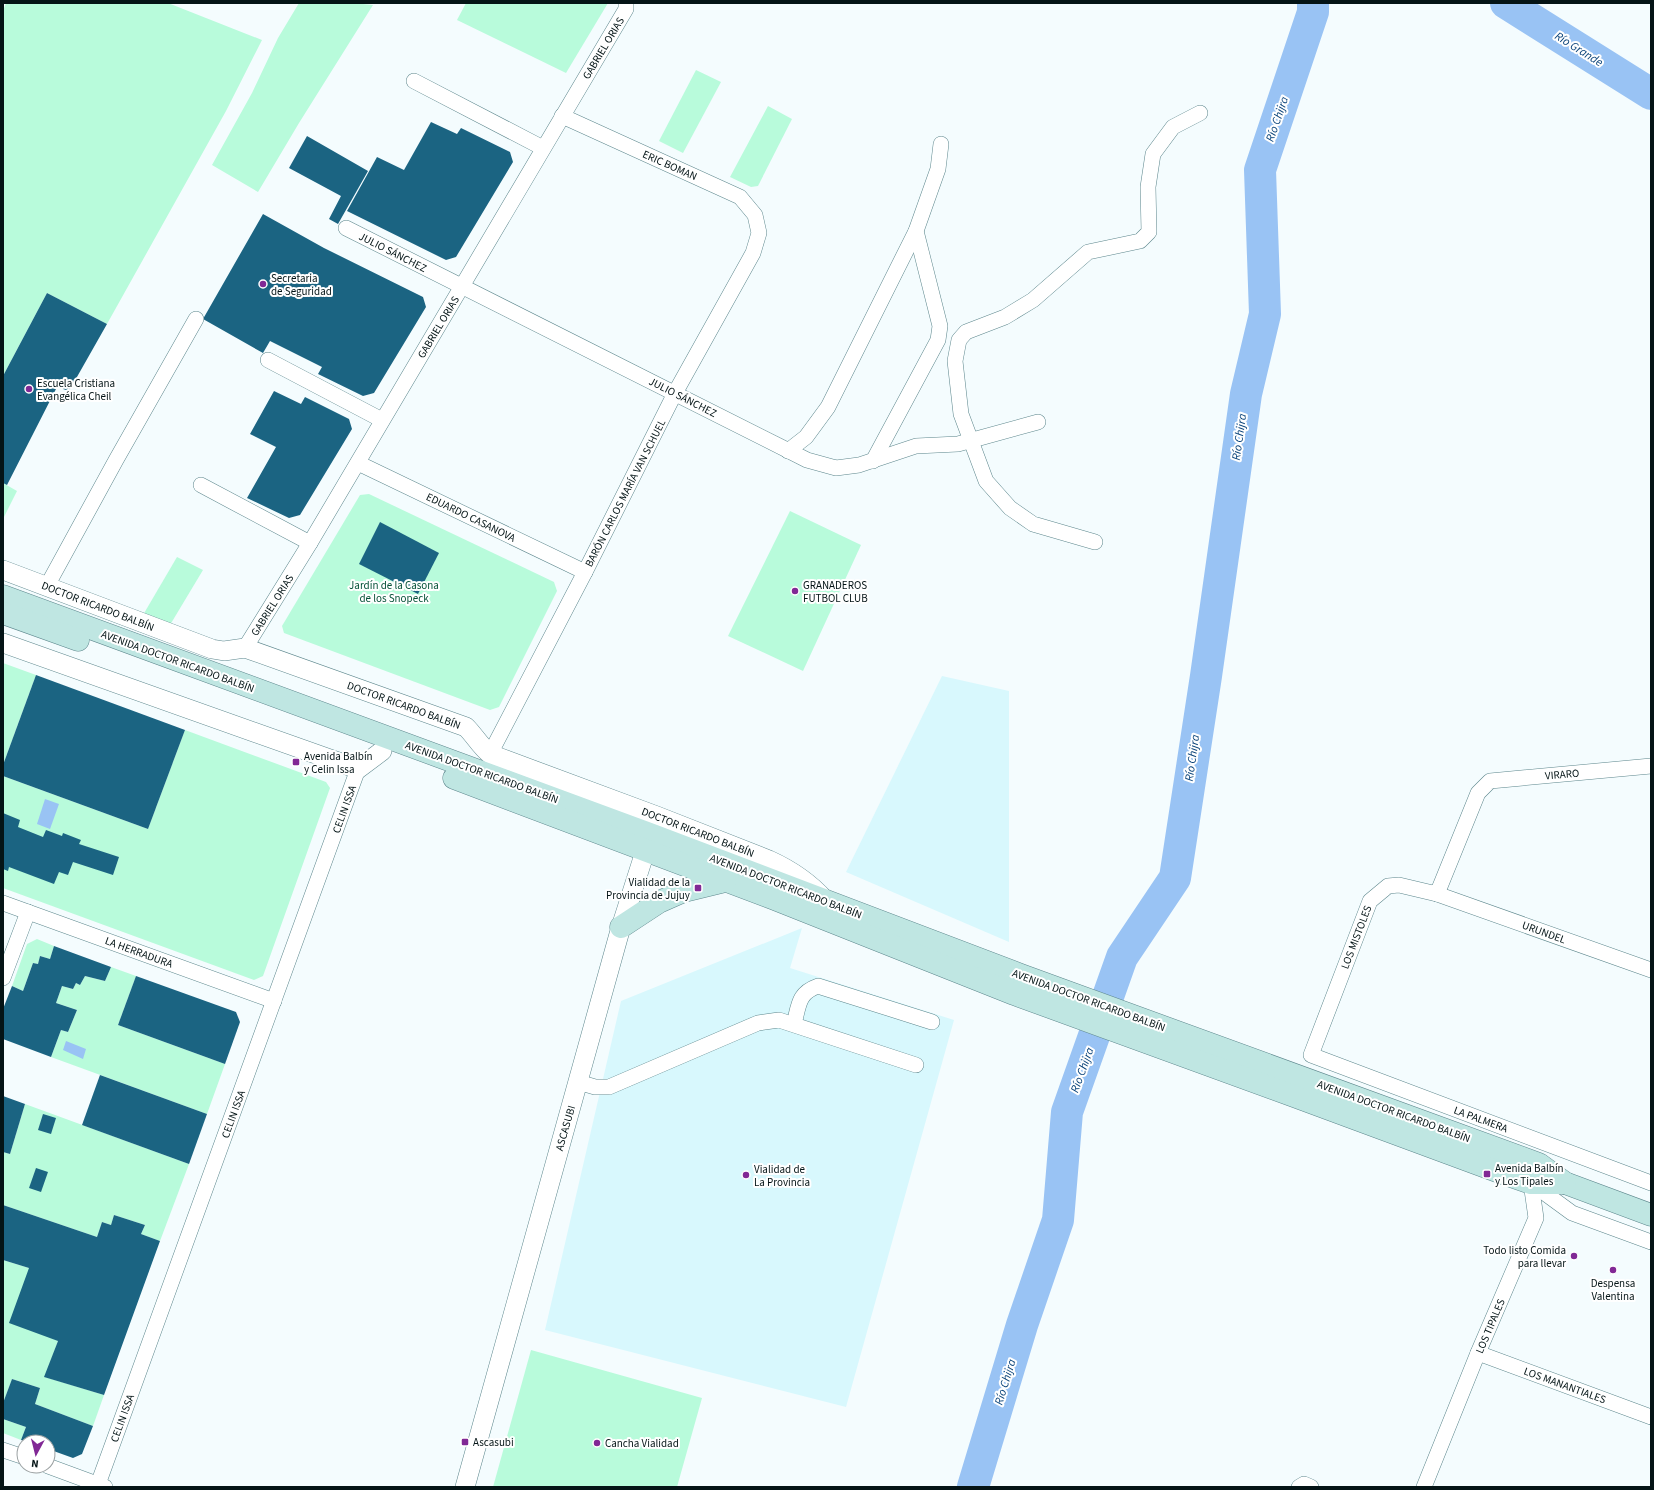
<svg xmlns="http://www.w3.org/2000/svg" width="1654" height="1490" font-family="'Source Sans 3',sans-serif">
<style>
.built{fill:#d8f8fd}
.green{fill:#b8fbdb}
.water{fill:#99c3f4}
.lines{fill:none;stroke-linecap:round;stroke-linejoin:round}
.river{stroke:#99c3f4;stroke-width:32}
.building{fill:#1b6482}
.minor-casing{stroke:#5d878d;stroke-width:16}
.tertiary-casing{stroke:#5d878d;stroke-width:20}
.secondary-casing{stroke:#5d878d;stroke-width:23}
.minor{stroke:#fff;stroke-width:15}
.tertiary{stroke:#fff;stroke-width:19}
.secondary{stroke:#bfe6e2;stroke-width:22}
.poi-dot{fill:#812895;stroke:#fff;stroke-width:1.5}
.labels{text-anchor:middle;stroke-width:4;stroke-linejoin:round;paint-order:stroke}
.street-label{font-size:11px;fill:#041416;stroke:#fff}
.poi-label{font-size:11px;fill:#041416;stroke:#fff;text-anchor:start}
.park-label{font-size:11px;fill:#055137;stroke:#fff}
.water-label{font-size:12px;font-style:italic;fill:#074178;stroke:#fff}
</style>
<rect width="100%" height="100%" fill="#f4fcfe"/>
<!-- built -->
<g class="built">
<polygon points="942,676 1009,691 1009,942 846,872"/>
<polygon points="802,928 790,968 954,1020 846,1407 545,1330 621,1001"/>
</g>
<!-- green -->
<g class="green">
<polygon points="6,3 168,3 262,40 226,111 107,324 47,293 3,376 3,11"/>
<polygon points="299,3 353,3 373,5 299,123 258,192 212,165 252,93 278,38"/>
<polygon points="466,3 608,3 566,73 457,20"/>
<polygon points="696,70 721,82 683,153 659,141"/>
<polygon points="768,106 792,119 758,186 751,187 730,177"/>
<polygon points="3,483 17,491 3,519"/>
<polygon points="369,494 554,582 557,591 499,707 490,710 284,633 282,626 360,495"/>
<polygon points="790,511 861,545 803,671 728,636"/>
<polygon points="177,557 203,570 170,625 143,615"/>
<polygon points="3,663 36,675 3,765"/>
<polygon points="185,730 326,782 330,788 263,976 254,980 3,888 3,776 148,829"/>
<polygon points="37,939 54,946 50,959 40,956 38,964 33,963 23,991 12,986 27,944"/>
<polygon points="111,967 136,976 118,1025 225,1064 207,1114 51,1057 61,1030 68,1032 77,1010 56,1003 62,986 73,989 76,983 80,985 85,976 105,981"/>
<polygon points="25,1104 189,1164 160,1241 141,1234 145,1225 114,1215 111,1225 102,1222 97,1237 3,1205 3,1176 4,1172 3,1172 3,1152 10,1154"/>
<polygon points="3,1260 29,1268 58,1341 45,1377 104,1395 93,1426 35,1404 40,1388 12,1379 3,1403"/>
<polygon points="531,1350 702,1398 677,1487 493,1487"/>
<polygon points="3,1419 26,1427 21,1440 3,1433"/>
</g>
<!-- water -->
<g class="water">
<polygon points="45,799 59,804 50,829 37,824"/>
<polygon points="66,1041 86,1049 83,1059 63,1050"/>
</g>
<g class="lines">
<!-- river -->
<g class="river">
<polyline points="1506,3 1651,94"/>
<polyline points="973,1487 1022,1325 1058,1220 1067,1112 1122,957 1175,878 1206,676 1246,394 1265,314 1260,170 1313,12 1313,3"/>
</g>
</g>
<!-- building -->
<g class="building">
<polygon points="431,122 457,134 461,128 510,152 513,162 456,257 446,260 347,211 377,157 404,170"/>
<polygon points="307,136 368,171 338,224 329,219 341,196 289,168"/>
<polygon points="263,214 324,248 423,297 426,307 374,393 363,396 318,374 322,367 270,341 263,353 203,319"/>
<polygon points="47,293 107,324 69,391 57,387 7,485 3,483 3,376"/>
<polygon points="274,391 301,404 305,397 349,419 352,429 300,515 289,518 247,498 276,447 250,434"/>
<polygon points="380,522 439,553 418,594 359,564"/>
<polygon points="36,675 185,730 148,829 3,776 3,765"/>
<polygon points="3,813 20,820 18,827 43,837 46,830 62,836 63,833 81,840 79,844 119,857 113,875 73,862 68,875 59,872 54,884 9,867 8,871 3,869"/>
<polygon points="54,946 111,967 105,981 85,976 80,985 76,983 73,989 62,986 56,1003 77,1010 68,1032 61,1030 51,1057 3,1039 3,1009 12,986 23,991 33,963 38,964 40,956 50,959"/>
<polygon points="136,976 236,1012 240,1022 225,1064 118,1025"/>
<polygon points="100,1075 207,1114 189,1164 82,1125"/>
<polygon points="3,1096 25,1104 10,1154 3,1152"/>
<polygon points="43,1114 56,1118 51,1134 38,1130"/>
<polygon points="36,1168 48,1172 41,1192 29,1188"/>
<polygon points="3,1205 97,1237 102,1222 111,1225 114,1215 145,1225 141,1234 160,1241 104,1395 44,1377 58,1341 9,1323 29,1268 3,1260"/>
<polygon points="12,1379 40,1388 35,1404 93,1426 82,1454 73,1458 48,1449 48,1442 28,1442 21,1440 26,1427 3,1419 3,1403"/>
</g>
<g class="lines">
<!-- minor casing -->
<g class="minor-casing">
<g id="minor">
<polyline points="414,81 543,148"/>
<polyline points="346,228 807,460 836,468 859,465 916,446 958,444 1038,422"/>
<polyline points="268,360 382,420"/>
<polyline points="788,451 806,437 828,407 916,231 938,169 941,144"/>
<polyline points="873,461 938,340 940,326 916,231"/>
<polyline points="358,463 585,572"/>
<polyline points="201,485 310,543"/>
<polyline points="1095,542 1033,524 1010,508 986,481 961,414 955,361 959,340 966,332 1005,317 1033,300 1088,252 1140,241 1149,232 1148,187 1153,154 1173,127 1200,113"/>
<polyline points="47,586 116,460 196,319"/>
<polyline points="245,648 310,543 626,9 626,3"/>
<polyline points="490,754 585,572 675,393 753,253 759,233 755,215 740,197 562,116"/>
<polyline points="1651,766 1490,781 1478,793 1437,894 1399,885 1388,886 1370,901 1311,1055 1651,1183"/>
<polyline points="1437,894 1651,970"/>
<polyline points="3,903 274,1001"/>
<polyline points="3,978 28,912"/>
<path d="M 794,1024 C 799,1005 798,993 818,986 L 932,1022"/>
<polyline points="578,1082 595,1087 609,1087 758,1023 779,1020 916,1065"/>
<polyline points="1531,1183 1572,1213 1651,1242"/>
<polyline points="1478,1353 1651,1417"/>
<polyline points="3,1450 24,1457"/>
<polyline points="48,1466 105,1487"/>
<polyline points="97,1487 358,769"/>
<polyline points="1299,1487 1304,1484 1311,1487"/>
<polyline points="1424,1487 1478,1353 1536,1218 1531,1183 1534,1174"/>
</g>
</g>
<!-- tertiary casing -->
<g class="tertiary-casing">
<g id="tertiary">
<path d="M 3,570 L 212,649 L 224,651 L 245,648 L 466,727 C 475,736 480,746 490,754 L 657,816 L 769,860 C 791,870 809,882 825,900"/>
<polyline points="3,643 358,769 382,751"/>
<polyline points="465,1487 621,927 650,836"/>
</g>
</g>
<!-- secondary casing -->
<g class="secondary-casing">
<g id="secondary">
<polyline points="3,596 650,834 1021,975 1539,1164 1565,1183 1651,1215"/>
<polyline points="3,613 78,640"/>
<polyline points="454,778 772,898 1014,994 1291,1095 1502,1173 1531,1183 1565,1183"/>
<polyline points="621,927 659,902 684,891 725,881"/>
</g>
</g>
<!-- minor -->
<use href="#minor" class="minor"/>
<!-- tertiary -->
<use href="#tertiary" class="tertiary"/>
<!-- secondary -->
<use href="#secondary" class="secondary"/>
</g>
<!-- markers -->
<g class="poi-dot">
<circle cx="263" cy="284" r="4"/>
<circle cx="29" cy="389" r="4"/>
<circle cx="795" cy="591" r="4"/>
<rect x="292" y="758" width="8" height="8" rx="2"/>
<rect x="694" y="884" width="8" height="8" rx="2"/>
<rect x="1483" y="1170" width="8" height="8" rx="2"/>
<circle cx="746" cy="1175" r="4"/>
<circle cx="1574" cy="1256" r="4"/>
<circle cx="1613" cy="1270" r="4"/>
<rect x="461" y="1438" width="8" height="8" rx="2"/>
<circle cx="597" cy="1443" r="4"/>
</g>
<g class="labels">
<!-- street labels -->
<g class="street-label">
<text transform="translate(603 48) rotate(-59)" y="4">GABRIEL ORIAS</text>
<text transform="translate(670 165) rotate(24)" y="4">ERIC BOMAN</text>
<text transform="translate(393 252) rotate(27)" y="4">JULIO SÁNCHEZ</text>
<text transform="translate(438 327) rotate(-59)" y="4">GABRIEL ORIAS</text>
<text transform="translate(683 397) rotate(27)" y="4">JULIO SÁNCHEZ</text>
<text transform="translate(625 493) rotate(-63)" y="4">BARÓN CARLOS MARÍA VAN SCHUEL</text>
<text transform="translate(471 517) rotate(26)" y="4">EDUARDO CASANOVA</text>
<text transform="translate(272 605) rotate(-58)" y="4">GABRIEL ORIAS</text>
<text transform="translate(98 606) rotate(21)" y="4">DOCTOR RICARDO BALBÍN</text>
<text transform="translate(178 661) rotate(20)" y="4">AVENIDA DOCTOR RICARDO BALBÍN</text>
<text transform="translate(404 705) rotate(20)" y="4">DOCTOR RICARDO BALBÍN</text>
<text transform="translate(482 772) rotate(20)" y="4">AVENIDA DOCTOR RICARDO BALBÍN</text>
<text transform="translate(1562 774) rotate(-5)" y="4">VIRARO</text>
<text transform="translate(344 809) rotate(-70)" y="4">CELIN ISSA</text>
<text transform="translate(698 832) rotate(21)" y="4">DOCTOR RICARDO BALBÍN</text>
<text transform="translate(786 886) rotate(21)" y="4">AVENIDA DOCTOR RICARDO BALBÍN</text>
<text transform="translate(1544 932) rotate(20)" y="4">URUNDEL</text>
<text transform="translate(1356 937) rotate(-69)" y="4">LOS MISTOLES</text>
<text transform="translate(139 952) rotate(20)" y="4">LA HERRADURA</text>
<text transform="translate(1089 1000) rotate(20)" y="4">AVENIDA DOCTOR RICARDO BALBÍN</text>
<text transform="translate(1394 1111) rotate(20)" y="4">AVENIDA DOCTOR RICARDO BALBÍN</text>
<text transform="translate(233 1114) rotate(-70)" y="4">CELIN ISSA</text>
<text transform="translate(1481 1119) rotate(20)" y="4">LA PALMERA</text>
<text transform="translate(565 1128) rotate(-74)" y="4">ASCASUBI</text>
<text transform="translate(1490 1326) rotate(-67)" y="4">LOS TIPALES</text>
<text transform="translate(1565 1385) rotate(20)" y="4">LOS MANANTIALES</text>
<text transform="translate(122 1418) rotate(-70)" y="4">CELIN ISSA</text>
</g>
<!-- poi labels -->
<g class="poi-label">
<text x="271" y="282">Secretaria<tspan x="271" dy="13">de Seguridad</tspan></text>
<text x="37" y="387">Escuela Cristiana<tspan x="37" dy="13">Evangélica Cheil</tspan></text>
<text x="803" y="589">GRANADEROS<tspan x="803" dy="13">FUTBOL CLUB</tspan></text>
<text x="304" y="760">Avenida Balbín<tspan x="304" dy="13">y Celin Issa</tspan></text>
<text x="690" y="886" text-anchor="end">Vialidad de la<tspan x="690" dy="13">Provincia de Jujuy</tspan></text>
<text x="1495" y="1172">Avenida Balbín<tspan x="1495" dy="13">y Los Tipales</tspan></text>
<text x="754" y="1173">Vialidad de<tspan x="754" dy="13">La Provincia</tspan></text>
<text x="1566" y="1254" text-anchor="end">Todo listo Comida<tspan x="1566" dy="13">para llevar</tspan></text>
<text x="1613" y="1287" text-anchor="middle">Despensa<tspan x="1613" dy="13">Valentina</tspan></text>
<text x="473" y="1446">Ascasubi</text>
<text x="605" y="1447">Cancha Vialidad</text>
</g>
<!-- park labels -->
<g class="park-label">
<text x="394" y="589">Jardín de la Casona<tspan x="394" dy="13">de los Snopeck</tspan></text>
</g>
<!-- water labels -->
<g class="water-label">
<text transform="translate(1579 49) rotate(32)" y="4">Río Grande</text>
<text transform="translate(1277 119) rotate(-71)" y="4">Río Chijra</text>
<text transform="translate(1239 437) rotate(-82)" y="4">Río Chijra</text>
<text transform="translate(1192 758) rotate(-82)" y="4">Río Chijra</text>
<text transform="translate(1082 1070) rotate(-70)" y="4">Río Chijra</text>
<text transform="translate(1005 1382) rotate(-73)" y="4">Río Chijra</text>
</g>
</g>
<!-- border -->
<rect width="1654" height="1490" fill="none" stroke="#041416" stroke-width="8"/>
<!-- north arrow -->
<g transform="translate(36 1454) rotate(187)"><circle r="19" fill="#ffffff" stroke="#9ba1a2"/>
<path d="M0-3L7 15L0 10L-7 15Z" fill="#812895"/>
<text y="-6" font-size="11" font-weight="bold" text-anchor="middle" fill="#041416">N</text>
</g>
</svg>
